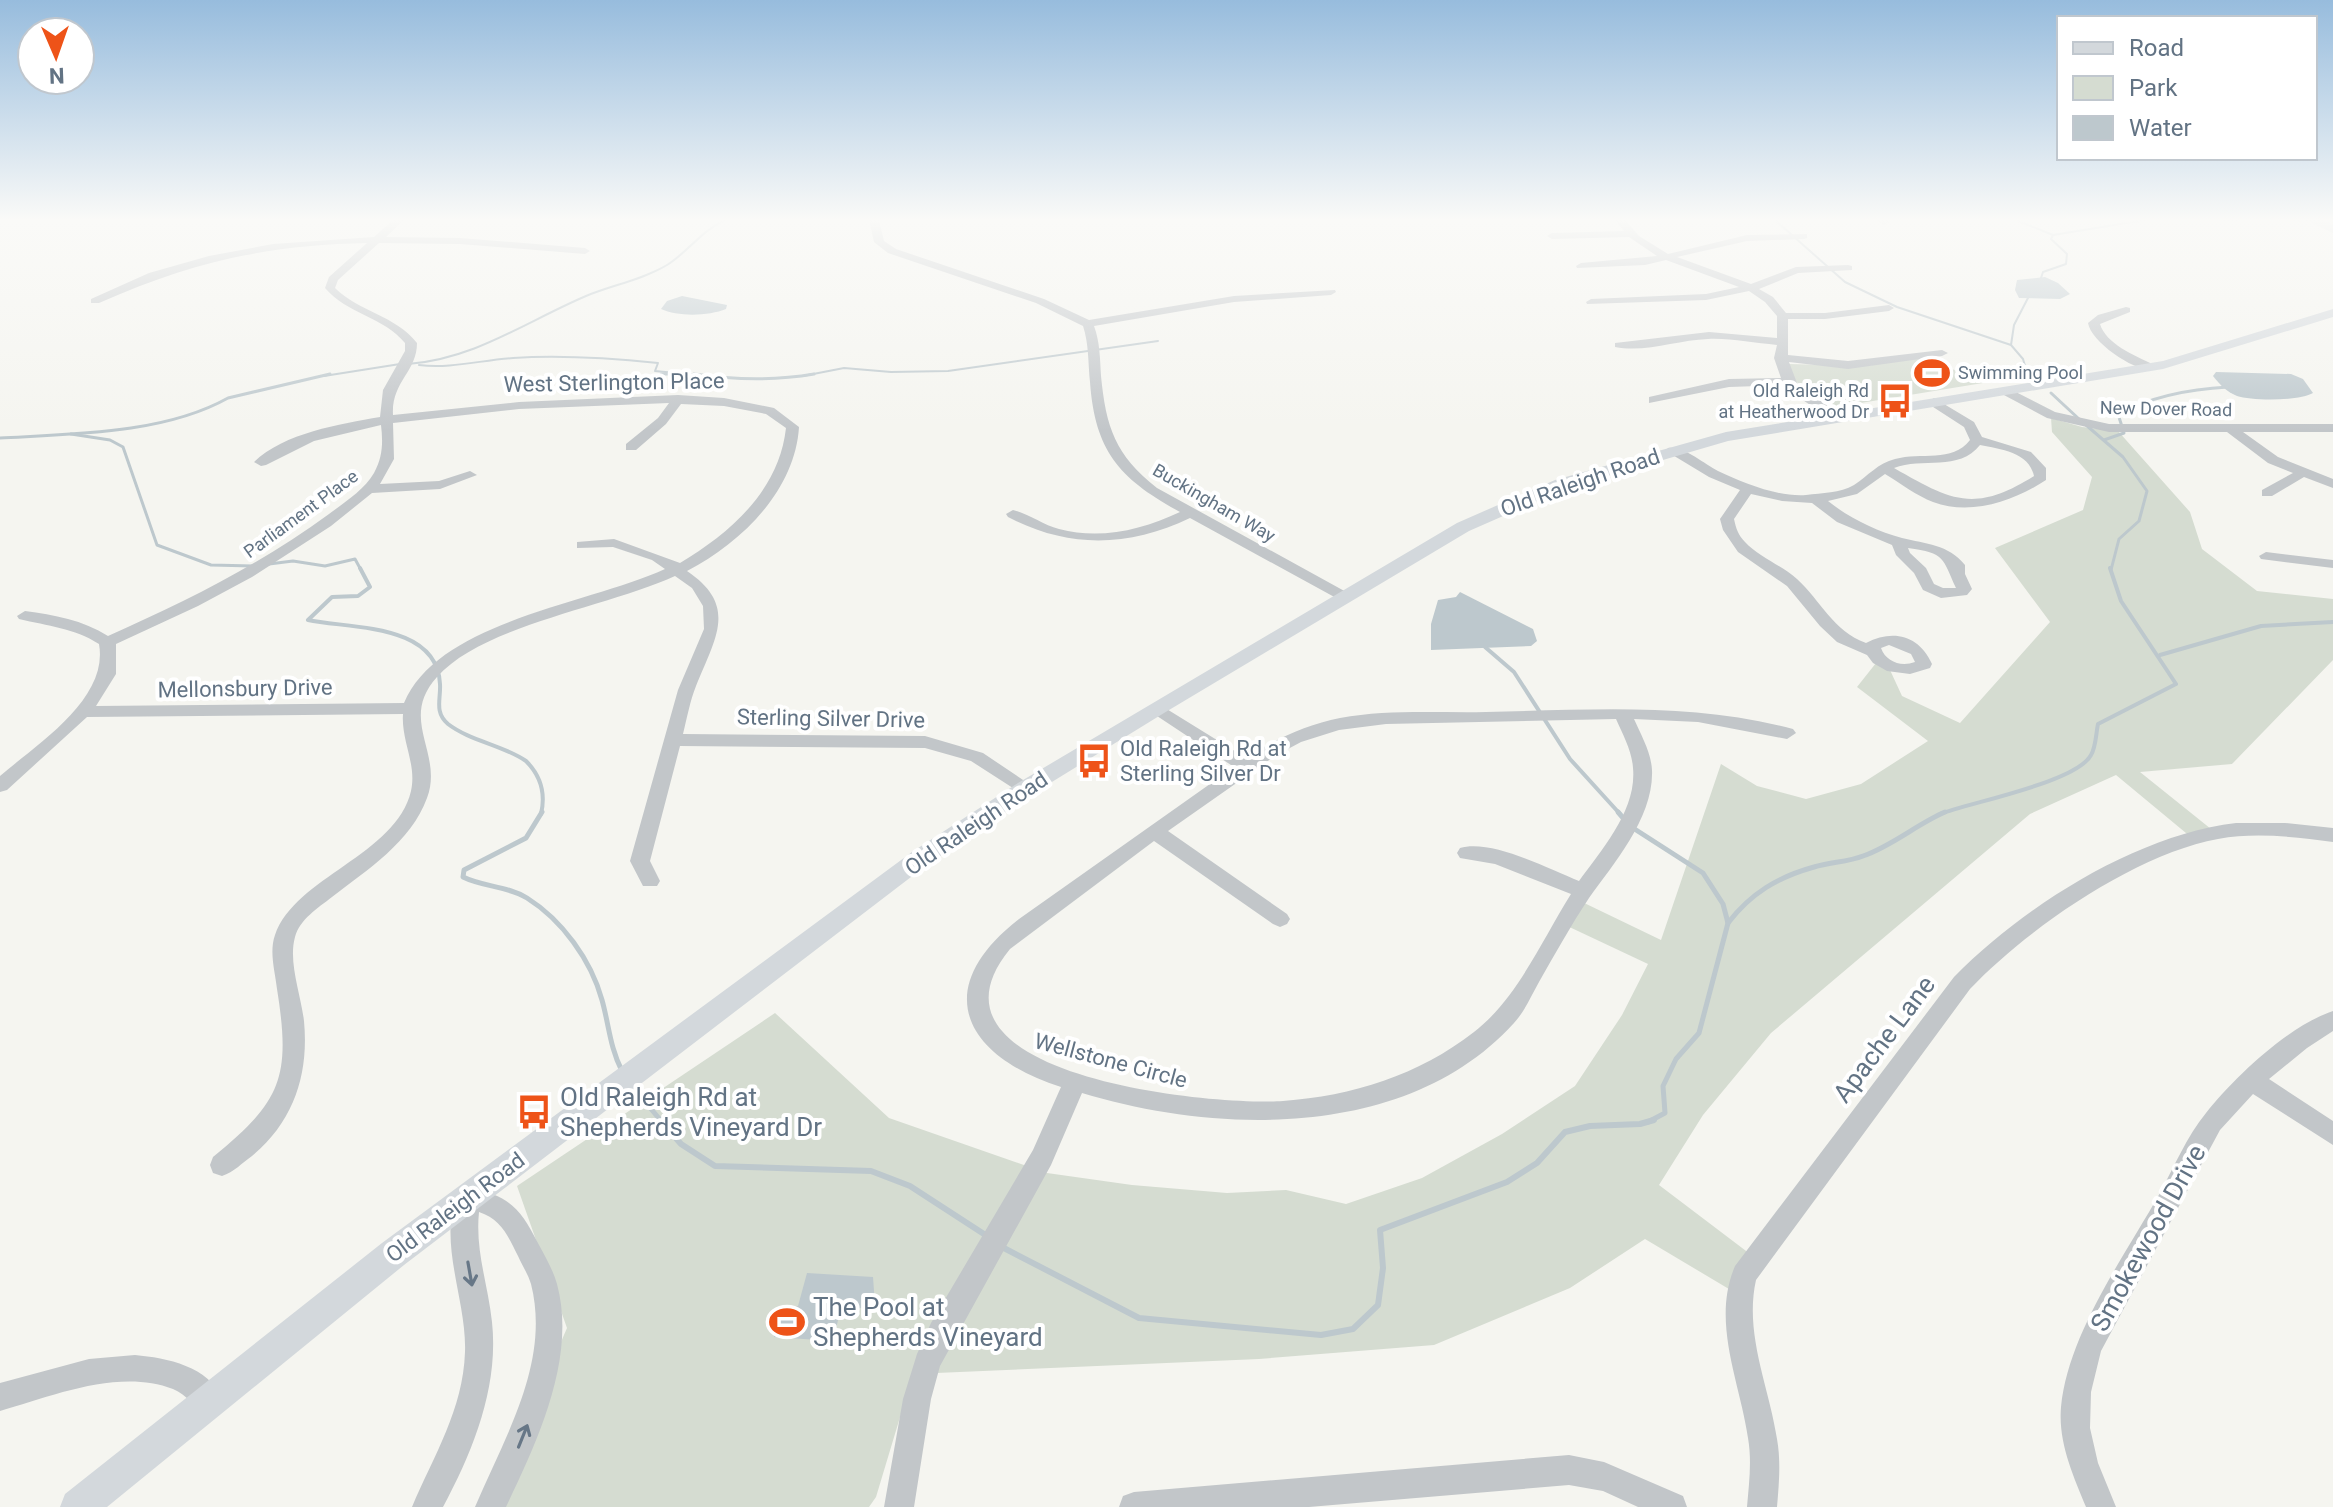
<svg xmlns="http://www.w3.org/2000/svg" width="2333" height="1507" font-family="Roboto,sans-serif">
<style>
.green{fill:#d5dcd1}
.water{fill:#bdc8cd}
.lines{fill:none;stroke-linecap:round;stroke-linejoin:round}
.stream-far4{stroke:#bdc8cd;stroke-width:2}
.stream-far3{stroke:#bdc8cd;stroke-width:3}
.stream-far2{stroke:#bdc8cd;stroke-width:4}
.stream-far1{stroke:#bdc8cd;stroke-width:5}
.stream{stroke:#bdc8cd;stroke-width:6}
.minor{fill:#c2c6c9;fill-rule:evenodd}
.major{fill:#d3d8dc;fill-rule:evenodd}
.oneway{stroke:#677787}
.labels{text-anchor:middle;stroke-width:8;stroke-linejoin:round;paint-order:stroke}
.far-poi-label{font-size:18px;fill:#627384;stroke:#fff;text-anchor:start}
.far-street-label{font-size:18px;fill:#627384;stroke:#fff}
.street-label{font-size:22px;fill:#627384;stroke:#fff}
.poi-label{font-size:22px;fill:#627384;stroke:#fff;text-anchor:start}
.near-street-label{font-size:26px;fill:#627384;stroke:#fff}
.near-poi-label{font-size:26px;fill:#627384;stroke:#fff;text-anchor:start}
</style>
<rect width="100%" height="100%" fill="#f5f5f0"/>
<!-- green -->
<g class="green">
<polygon points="1924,356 1983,383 1830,408 1794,380 1789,364 1867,366"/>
<polygon points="2051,418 2082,427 2118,431 2190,512 2202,549 2257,591 2333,599 2333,660 2232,764 2140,772 2216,833 2192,838 2116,775 2030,814 1771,1033 1703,1115 1659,1185 1754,1257 1739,1295 1645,1239 1570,1288 1434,1345 1259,1359 913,1374 876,1497 869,1507 490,1507 567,1328 517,1186 775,1013 889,1118 1047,1173 1132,1185 1227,1193 1286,1190 1346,1204 1422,1178 1502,1134 1575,1086 1622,1015 1648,964 1563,924 1578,900 1661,940 1721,764 1757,786 1806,799 1861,784 1928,741 1857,687 1876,663 1890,670 1902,696 1960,723 2050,622 1995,548 2083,510 2092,477 2052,432"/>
</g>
<!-- water -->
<g class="water">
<polygon points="2045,277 2058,283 2070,294 2060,299 2019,298 2015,290 2017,280"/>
<path d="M 682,296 L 727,305 L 726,309 C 709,316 678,317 661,309 L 667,301 Z"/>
<path d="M 2216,372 L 2291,374 L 2303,379 L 2313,393 C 2300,401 2252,401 2237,396 C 2227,392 2220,385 2213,376 Z"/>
<polygon points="1460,592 1533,629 1537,641 1531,646 1431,650 1431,624 1438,600 1456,597"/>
<polygon points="807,1273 873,1277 875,1305 840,1312 833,1341 774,1337 774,1314 798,1306"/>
</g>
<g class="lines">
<!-- stream-far4 -->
<g class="stream-far4">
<polyline points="1775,220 1845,282 1897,307 2011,345 2023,359 2028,376"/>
<polyline points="2016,220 2053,235 2051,239 2067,254 2066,264 2043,272 2041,278"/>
<polyline points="2225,220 2237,220"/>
<polyline points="2295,220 2299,221"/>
<polyline points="2053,235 2145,220"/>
<polyline points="2011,345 2014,325 2029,296"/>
<path d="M 408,364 C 475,359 525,322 586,296 C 612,285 642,280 667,265 C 688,252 701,231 725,220"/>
<path d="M 419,365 C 451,369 481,360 513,358 C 561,355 610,358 658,363 L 655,371 L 707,376"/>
<polyline points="324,376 400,364"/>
<polyline points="803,376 844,368 891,372 948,371 1158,341"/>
</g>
<!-- stream-far3 -->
<g class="stream-far3">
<polyline points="661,374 676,374"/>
<path d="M 694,374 C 735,380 773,381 814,374"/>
<polyline points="2028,374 2028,377"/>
<polyline points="2051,393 2079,419"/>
<polyline points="2086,425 2123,457 2147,491 2139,521 2119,539 2111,570"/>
<polyline points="71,434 110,440 123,447 157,545 211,565 253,566"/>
<path d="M 0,438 C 72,434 164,434 228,398 L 330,374"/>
<path d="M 2104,440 L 2124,433 L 2118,414 C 2153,396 2189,389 2228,387"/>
<polyline points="269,564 293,561 325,566 355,559 361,570"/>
</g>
<!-- stream-far2 -->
<g class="stream-far2">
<path d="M 360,568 L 370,587 L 358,596 L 332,597 L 308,620 C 351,629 437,623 440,684 C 441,699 434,712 448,724 C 470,741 503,745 526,761 C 541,776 546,793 541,814"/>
<polyline points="1485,642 1485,647 1514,672 1570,759 1620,814"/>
<polyline points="2160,655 2261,626 2333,622"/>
<path d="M 1940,814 C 1972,802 2077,782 2091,755 C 2096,747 2096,733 2098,724 L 2176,684 L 2121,601 L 2110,568"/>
</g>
<!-- stream-far1 -->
<g class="stream-far1">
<path d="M 542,812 L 526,838 L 464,870 L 463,877 C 483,887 508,886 527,898 C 562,920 591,960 602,1000 C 609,1025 610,1048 622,1071"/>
<polyline points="1618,812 1624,819"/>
<polyline points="1633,828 1703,873 1723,904 1728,923 1699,1033 1676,1059 1663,1086 1665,1113 1648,1122"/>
<path d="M 1728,923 C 1751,893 1778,877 1814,867 C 1830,862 1848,862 1863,856 C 1892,846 1917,824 1945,812"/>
<polyline points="631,1085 662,1122"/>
</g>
<!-- stream -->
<g class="stream">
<polyline points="660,1120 681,1144 715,1166 871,1171 910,1186 987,1236"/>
<polyline points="1000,1246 1139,1318 1321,1335 1353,1329 1378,1305 1383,1268 1380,1230 1507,1182 1537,1163 1565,1132 1590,1126 1640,1124 1654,1120"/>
</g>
<!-- minor -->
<g class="minor">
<path d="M 393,220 L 404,220 L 386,237 L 460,238 L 585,248 L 590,251 L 585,254 L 460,244 L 379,243 L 338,280 L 335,288 C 359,312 395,315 417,343 C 417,372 391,382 393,415 L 519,402 L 678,395 L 724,398 L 774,408 L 799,427 C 795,491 741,543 687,571 C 739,606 715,638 696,686 C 690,701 687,718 683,734 L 925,736 L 983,753 L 1035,788 L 1026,794 L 1019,792 L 971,761 L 925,748 L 680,746 L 650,861 L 660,881 L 657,886 L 643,886 L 630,861 L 678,690 L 704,629 L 703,606 L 692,588 L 675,576 C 608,607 483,625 437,677 C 398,720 444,753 427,798 C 411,842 367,870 332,897 C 318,908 300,919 295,937 C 288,962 301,995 304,1021 C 309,1074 294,1121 252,1156 C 242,1163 234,1172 222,1176 L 213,1173 L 210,1165 L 213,1157 C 282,1101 291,1077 277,989 C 275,971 269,952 275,935 C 295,877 396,855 411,791 C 417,764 401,741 403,714 L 87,717 L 7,790 L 0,792 L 0,776 C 37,744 109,699 99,644 C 74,628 48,626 19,619 L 17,616 L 25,611 C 54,615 83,620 108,636 C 185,602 261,564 329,514 C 345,502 364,490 374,473 C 383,457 383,442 381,425 L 314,441 L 266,465 L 261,466 L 254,462 C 284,433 340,424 380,417 L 383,390 L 405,351 L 405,343 C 384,317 347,314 325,288 L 329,277 L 367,243 C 266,245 192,262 99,303 L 91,303 L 91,299 L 149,273 L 209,256 L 273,244 L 374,237 ZM 669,403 L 658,418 L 626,444 L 626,450 L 636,450 L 666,424 L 681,404 L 724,406 L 766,414 L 786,428 C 779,491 730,533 680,563 L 614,539 L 577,542 L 577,548 L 613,547 L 652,560 L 665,569 C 589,604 438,621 404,703 L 96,706 L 116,674 L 116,644 L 198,606 L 252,577 L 331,526 L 372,493 L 440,489 L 477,475 L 470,471 L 439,481 L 380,484 L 394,459 L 393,423 L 519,409 Z"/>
<path d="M 869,220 L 879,220 L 884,241 L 896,249 L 1044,299 L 1089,320 L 1234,296 L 1335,290 L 1336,292 L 1331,295 L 1234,302 L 1094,326 C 1100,342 1100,359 1101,376 C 1106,427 1115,455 1157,488 L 1348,593 L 1351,596 L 1348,599 L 1338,599 L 1190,518 C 1129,547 1069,549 1008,517 L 1006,514 L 1013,510 C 1029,514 1043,525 1059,529 C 1100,540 1142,530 1180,512 C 1120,479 1095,452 1090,382 C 1088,363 1089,344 1083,326 L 1036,303 L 888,253 L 874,242 Z"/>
<path d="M 1615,220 L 1625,220 L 1639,236 L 1668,254 L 1747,235 L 1807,234 L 1807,238 L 1804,239 L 1747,241 L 1677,257 L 1751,284 L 1796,267 L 1848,265 L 1852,266 L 1852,270 L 1798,273 L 1759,289 L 1773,297 L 1786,313 L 1825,313 L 1889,305 L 1894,308 L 1889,311 L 1825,319 L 1788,319 L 1788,355 L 1848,361 L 1942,350 L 1948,353 L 1942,356 L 1848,369 L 1789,362 L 1797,383 L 1839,414 L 1841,417 L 1835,421 L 1798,397 L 1786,385 L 1729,387 L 1649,403 L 1649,397 L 1729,379 L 1781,378 L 1774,358 L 1777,345 C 1754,343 1730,338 1708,339 C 1677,340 1646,353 1615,347 L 1615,343 L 1709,332 L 1777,338 L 1777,316 L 1765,302 L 1749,291 L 1706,300 L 1587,304 L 1586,302 L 1591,299 L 1706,294 L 1739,287 L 1666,260 L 1645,265 L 1577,268 L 1576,266 L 1581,263 L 1657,256 L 1629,237 L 1552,239 L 1547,236 L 1552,233 L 1624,231 Z"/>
<polygon points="1877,220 1887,220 1889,222 1884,225"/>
<path d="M 2126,307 L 2130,308 L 2130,312 L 2100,324 C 2106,344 2134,355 2152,364 L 2152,370 C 2134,371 2091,342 2088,323 L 2098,315 Z"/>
<polygon points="2006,387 2055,412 2109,424 2333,424 2333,432 2243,432 2278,457 2333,479 2333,488 2304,477 2272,496 2262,496 2262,490 2293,473 2268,463 2227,432 2109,432 2047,418 2002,394 2000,391"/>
<path d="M 1934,398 L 1974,422 L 1982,437 L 2031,452 L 2046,468 L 2046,480 C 2014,501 1971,516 1933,502 C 1917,496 1900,483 1885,474 L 1857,494 L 1828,501 C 1849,518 1876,531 1902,538 C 1926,544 1948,544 1965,565 L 1965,574 L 1972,589 L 1967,595 L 1941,598 L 1923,590 L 1914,573 L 1896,555 L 1892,545 L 1837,522 L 1812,503 L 1782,501 L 1751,494 L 1734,519 C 1736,528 1738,535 1745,542 C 1759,557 1781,565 1797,579 C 1821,601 1833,631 1866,643 C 1893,629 1919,635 1932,664 L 1930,668 L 1910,674 L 1887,671 L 1873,663 L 1867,655 L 1837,642 L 1820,626 L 1787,586 L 1738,552 L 1723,530 L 1720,519 L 1740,490 L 1709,477 L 1666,451 L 1668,448 C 1684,446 1704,464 1718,471 C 1744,483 1777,497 1806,495 C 1822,493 1840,493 1854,485 C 1868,476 1878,463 1895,459 C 1921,452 1952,463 1970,440 L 1964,427 L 1930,405 L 1928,402 ZM 1980,445 C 2000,449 2029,452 2034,476 C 1974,514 1950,500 1894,468 C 1922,457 1959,472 1980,445 ZM 1908,548 C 1946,553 1942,558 1956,588 L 1943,588 L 1934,584 L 1926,568 L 1910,553 ZM 1889,645 L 1911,654 L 1915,662 C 1901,667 1886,662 1881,648 Z"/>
<polygon points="2266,552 2333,560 2333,568 2261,559 2259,556"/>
<path d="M 1157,703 L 1246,758 C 1275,739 1306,725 1340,718 C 1388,709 1437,713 1486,712 C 1590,710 1691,702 1793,729 L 1796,733 L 1787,739 L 1698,722 L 1634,719 C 1641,735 1651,752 1652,770 C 1654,817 1614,863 1589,898 C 1571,925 1555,954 1539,982 C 1531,996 1525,1011 1514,1023 C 1409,1139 1220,1135 1082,1093 L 1051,1165 L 940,1366 L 931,1399 L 914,1507 L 884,1507 L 903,1399 L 917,1354 L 931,1323 L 1033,1150 L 1061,1087 C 964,1056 929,989 1019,919 L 1234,767 L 1151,712 L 1148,708 ZM 1616,719 C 1623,735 1632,751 1633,768 C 1637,810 1602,849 1579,881 C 1549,869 1492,839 1460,848 L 1457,853 L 1460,858 L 1495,864 L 1571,894 C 1542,940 1517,999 1474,1032 C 1419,1075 1352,1096 1283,1101 C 1212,1106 906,1076 1010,949 L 1154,841 L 1273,924 L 1280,927 L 1287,924 L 1290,919 L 1287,914 L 1168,831 L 1275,756 L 1301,742 L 1339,730 L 1386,724 Z"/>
<path d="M 2236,823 L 2285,823 L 2333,828 L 2333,842 C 2295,837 2256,832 2218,839 C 2135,854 2027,929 1970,989 L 1756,1280 C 1744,1334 1769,1386 1777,1439 C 1781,1461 1779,1484 1777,1507 L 1747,1507 C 1749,1484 1752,1461 1748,1438 C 1740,1382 1711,1322 1735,1266 L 1954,977 C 2024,906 2136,835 2236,823 Z"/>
<path d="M 2333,1011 L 2333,1031 L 2307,1048 L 2269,1079 L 2333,1121 L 2333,1145 L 2253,1094 L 2220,1130 L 2101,1351 L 2091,1392 L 2090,1428 L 2098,1463 L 2116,1507 L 2086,1507 C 2073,1475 2058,1442 2061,1407 C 2068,1334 2124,1257 2160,1193 C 2174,1167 2187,1136 2206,1113 C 2235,1077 2288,1026 2333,1011 Z"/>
<path d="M 468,1186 C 511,1198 519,1206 539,1245 C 546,1258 553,1270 557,1284 C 577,1358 537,1442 506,1507 L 475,1507 C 504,1438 551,1363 531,1284 C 528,1274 522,1265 518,1256 C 508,1236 501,1219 479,1212 C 475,1251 488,1284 492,1322 C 499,1387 473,1451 443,1507 L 412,1507 C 434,1455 463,1410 465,1352 C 467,1299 436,1240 459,1189 Z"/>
<path d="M 135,1355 C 167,1358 209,1366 223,1400 L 219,1410 L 209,1414 C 195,1408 187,1395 173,1389 C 119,1368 52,1396 0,1411 L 0,1383 L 89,1359 Z"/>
<polygon points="1569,1455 1604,1462 1683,1496 1687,1507 1638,1507 1603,1491 1569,1485 1309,1507 1119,1507 1123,1496 1134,1492"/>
</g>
<!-- major -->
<g class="major">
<polygon points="2306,220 2322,220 2333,225 2333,233"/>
<polygon points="2333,309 2333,317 2163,369 1728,441 1567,488 1469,531 1164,713 1034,793 928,864 404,1265 107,1507 60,1507 65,1494 382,1243 912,852 1018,783 1457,523 1555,480 1726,432 2163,361"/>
</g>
</g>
<!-- one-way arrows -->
<defs><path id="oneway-shaft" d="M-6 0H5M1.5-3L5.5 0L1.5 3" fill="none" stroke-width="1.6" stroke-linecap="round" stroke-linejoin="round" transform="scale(2)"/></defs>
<g class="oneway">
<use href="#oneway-shaft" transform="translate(470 1274) rotate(80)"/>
<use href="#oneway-shaft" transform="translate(523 1436) rotate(-68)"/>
</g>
<!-- sky -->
<linearGradient id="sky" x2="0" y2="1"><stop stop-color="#97bcdd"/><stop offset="0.51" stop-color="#fafaf8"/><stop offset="1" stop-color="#fafaf8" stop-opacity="0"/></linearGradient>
<rect width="2333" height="431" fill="url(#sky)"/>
<!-- icons -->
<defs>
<g id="stadium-bare" transform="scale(2.76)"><path d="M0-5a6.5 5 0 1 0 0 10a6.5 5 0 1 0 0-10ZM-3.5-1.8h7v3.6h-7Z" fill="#ee5318" stroke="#fff" stroke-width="2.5" paint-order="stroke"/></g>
<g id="bus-bare" transform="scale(2.76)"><path d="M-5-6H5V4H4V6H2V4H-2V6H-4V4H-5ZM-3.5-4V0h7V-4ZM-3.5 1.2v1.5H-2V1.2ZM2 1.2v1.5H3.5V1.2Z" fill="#ee5318" stroke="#fff" stroke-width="2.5" paint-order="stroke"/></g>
</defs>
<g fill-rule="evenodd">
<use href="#stadium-bare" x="1932" y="373"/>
<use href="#bus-bare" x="1895" y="401"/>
<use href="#bus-bare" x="1094" y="761"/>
<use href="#bus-bare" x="534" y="1112"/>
<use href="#stadium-bare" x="787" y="1322"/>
</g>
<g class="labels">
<!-- far-poi labels -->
<g class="far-poi-label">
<text x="1958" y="379">Swimming Pool</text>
<text x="1869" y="397" text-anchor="end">Old Raleigh Rd<tspan x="1869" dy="21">at Heatherwood Dr</tspan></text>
</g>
<!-- far-street labels -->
<g class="far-street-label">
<text transform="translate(2166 409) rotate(1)" y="6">New Dover Road</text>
<text transform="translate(1214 503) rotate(30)" y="6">Buckingham Way</text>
<text transform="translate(301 514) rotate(-36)" y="6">Parliament Place</text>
</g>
<!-- street labels -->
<g class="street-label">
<text transform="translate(614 382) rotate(-1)" y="8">West Sterlington Place</text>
<text transform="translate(1580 482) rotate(-19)" y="8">Old Raleigh Road</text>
<text transform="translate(245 688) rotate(-1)" y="8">Mellonsbury Drive</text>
<text transform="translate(831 718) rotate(1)" y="8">Sterling Silver Drive</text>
<text transform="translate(976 823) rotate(-34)" y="8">Old Raleigh Road</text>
<text transform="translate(1111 1060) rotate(15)" y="8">Wellstone Circle</text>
<text transform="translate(455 1207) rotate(-37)" y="8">Old Raleigh Road</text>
</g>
<!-- poi labels -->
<g class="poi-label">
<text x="1120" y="756">Old Raleigh Rd at<tspan x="1120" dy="25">Sterling Silver Dr</tspan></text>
</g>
<!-- near-street labels -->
<g class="near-street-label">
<text transform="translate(1884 1039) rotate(-53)" y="9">Apache Lane</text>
<text transform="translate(2148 1238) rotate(-61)" y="9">Smokewood Drive</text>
</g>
<!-- near-poi labels -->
<g class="near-poi-label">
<text x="560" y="1106">Old Raleigh Rd at<tspan x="560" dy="30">Shepherds Vineyard Dr</tspan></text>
<text x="813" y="1316">The Pool at<tspan x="813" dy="30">Shepherds Vineyard</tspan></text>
</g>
</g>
<!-- legend -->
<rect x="2057" y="16" width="260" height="144" fill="#ffffff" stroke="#c0c7ce" stroke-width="2"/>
<rect x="2073" y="42" width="40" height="12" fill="#d3d8dc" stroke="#c0c7ce" stroke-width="2"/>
<text x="2129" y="56" font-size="24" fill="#627384">Road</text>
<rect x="2073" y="76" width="40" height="24" fill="#d5dcd1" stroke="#c0c7ce" stroke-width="2"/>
<text x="2129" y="96" font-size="24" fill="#627384">Park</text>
<rect x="2073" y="116" width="40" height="24" fill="#bdc8cd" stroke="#c0c7ce" stroke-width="2"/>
<text x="2129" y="136" font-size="24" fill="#627384">Water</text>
<!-- north arrow -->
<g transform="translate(56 56) rotate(178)"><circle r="38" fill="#ffffff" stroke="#c0c7ce" stroke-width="2"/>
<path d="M0-6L14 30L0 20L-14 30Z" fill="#ee5318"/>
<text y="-12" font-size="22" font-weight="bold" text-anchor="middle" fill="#627384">N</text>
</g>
</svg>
